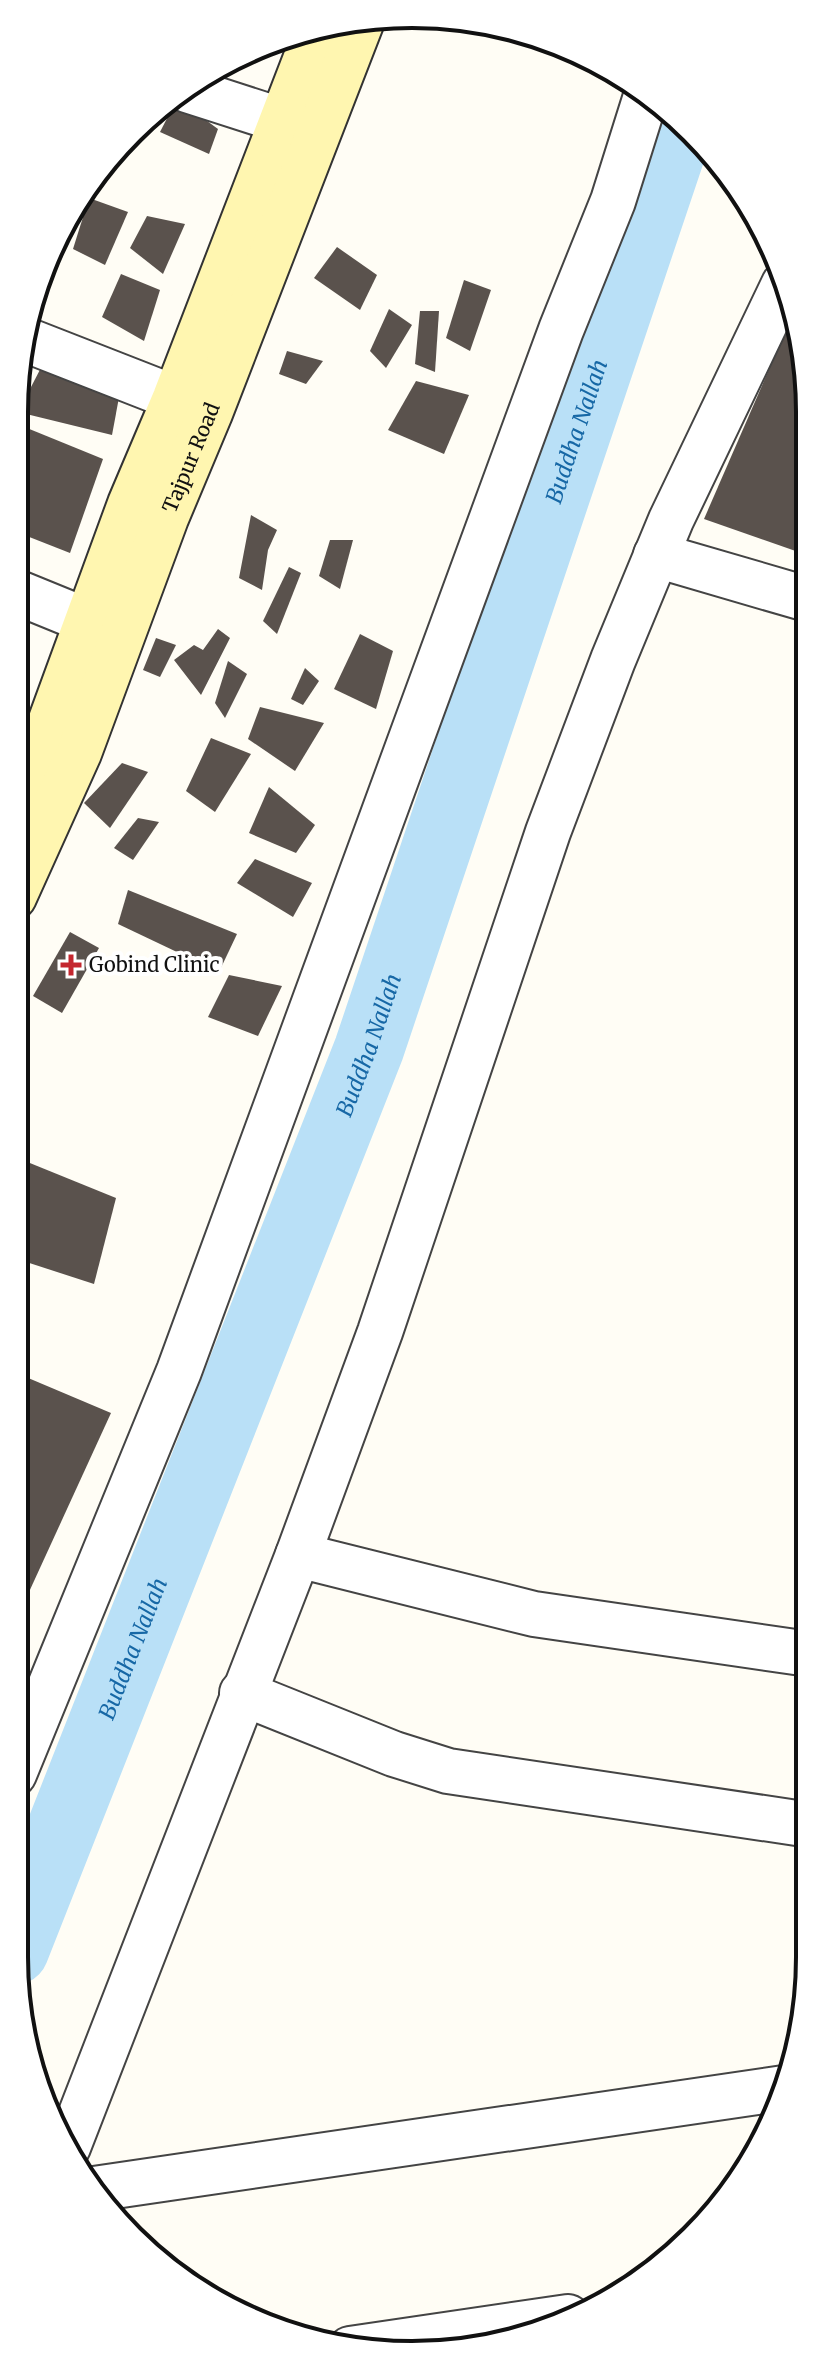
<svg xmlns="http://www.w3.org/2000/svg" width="824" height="2369" font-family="Merriweather,serif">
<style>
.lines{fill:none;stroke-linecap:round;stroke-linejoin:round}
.river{stroke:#b9e0f7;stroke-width:70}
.building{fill:#5a524d}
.street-casing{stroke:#444;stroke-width:48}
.secondary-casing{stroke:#333;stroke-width:48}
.street{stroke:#fff;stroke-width:44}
.secondary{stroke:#fff6b0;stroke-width:44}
.poi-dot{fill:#c4262e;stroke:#fff;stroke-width:3}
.labels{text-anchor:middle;stroke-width:8;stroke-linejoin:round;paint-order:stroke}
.street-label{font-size:20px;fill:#111;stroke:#fff}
.poi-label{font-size:20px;fill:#111;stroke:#fff;text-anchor:start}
.water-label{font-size:22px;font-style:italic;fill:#1768a6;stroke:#fff}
.rim{fill:none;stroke:#111;stroke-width:4}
</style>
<rect width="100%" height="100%" fill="#fffdf5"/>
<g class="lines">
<!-- river -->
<path class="river" id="s1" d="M 14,1950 L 369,1049 L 680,123"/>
</g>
<!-- building -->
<g class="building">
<polygon points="177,99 218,129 209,154 160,132"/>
<polygon points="89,198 128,212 105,265 73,249"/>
<polygon points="147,216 185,224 163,274 130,248"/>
<polygon points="337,247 377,275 360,310 314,278"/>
<polygon points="46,272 40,296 35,294"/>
<polygon points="121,274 160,290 144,341 102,317"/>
<polygon points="464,280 491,290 470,351 446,338"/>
<polygon points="389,309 412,325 386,368 370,351"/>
<polygon points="420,311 439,311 435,372 415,364"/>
<polygon points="787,328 799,335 807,360 807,555 704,519"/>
<polygon points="287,351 323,361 306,384 279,374"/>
<polygon points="21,356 32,360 17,389"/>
<polygon points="44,362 120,392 112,435 18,412"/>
<polygon points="416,381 469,395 444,454 388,430"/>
<polygon points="22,426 103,459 70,553 14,531 14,445"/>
<polygon points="251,515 277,530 268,550 262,590 239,578"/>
<polygon points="330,540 353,540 340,589 319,576"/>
<polygon points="289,567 301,573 277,634 263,621"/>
<polygon points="218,629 230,638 201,695 174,660 194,645 203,650"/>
<polygon points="360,634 393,651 376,709 334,689"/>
<polygon points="156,638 176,645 160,677 143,670"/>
<polygon points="228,661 247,674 225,718 215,703"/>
<polygon points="305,668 319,681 303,705 291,699"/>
<polygon points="260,707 324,723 295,771 248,739"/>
<polygon points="211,738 251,754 215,812 186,791"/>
<polygon points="122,763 148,772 110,828 84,803"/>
<polygon points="269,787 315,825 296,853 249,833"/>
<polygon points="138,818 159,822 133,860 114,848"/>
<polygon points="255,859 312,883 293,917 237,883"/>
<polygon points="128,890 237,934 219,972 118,924"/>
<polygon points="70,932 99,948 62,1013 33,996"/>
<polygon points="229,975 282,986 258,1036 208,1017"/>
<polygon points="20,1159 116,1198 94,1284 14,1258 14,1170"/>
<polygon points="14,1372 111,1413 18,1616 14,1615"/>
</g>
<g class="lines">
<!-- street casing -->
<g class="street-casing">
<g id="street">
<polyline points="187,90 280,120"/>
<polyline points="24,339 175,398"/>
<polyline points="656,555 807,599"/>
<polyline points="14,591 90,622"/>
<polyline points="298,1555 534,1614 809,1654"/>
<polyline points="242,1693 394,1754 448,1771 810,1825"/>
<polyline points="14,1774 179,1371 561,330 613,201 646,96"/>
<polyline points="68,2147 298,1555 380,1332 548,832 613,660 671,520 784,284"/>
<polyline points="94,2189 784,2088"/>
<polyline points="350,2349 568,2317"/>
</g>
</g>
<!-- secondary casing -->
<g class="secondary-casing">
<g id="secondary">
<polyline points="14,806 44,739 130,504 175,398 316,32"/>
<path id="s2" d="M 14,897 L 79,753 L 166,518 L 210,413 L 363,18"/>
</g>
</g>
<!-- street -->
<use href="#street" class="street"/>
<!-- secondary -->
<use href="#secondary" class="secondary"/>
</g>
<!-- markers -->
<path class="poi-dot" d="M67 953h8v8h8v8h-8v8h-8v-8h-8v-8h8z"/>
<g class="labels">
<!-- street labels -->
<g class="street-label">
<text dy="7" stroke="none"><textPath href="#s2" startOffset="474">Tajpur Road</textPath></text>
</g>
<!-- poi labels -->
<g class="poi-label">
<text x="89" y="972">Gobind Clinic</text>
</g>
<!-- water labels -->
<g class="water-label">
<text dy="8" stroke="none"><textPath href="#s1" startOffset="1620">Buddha Nallah</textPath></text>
<text dy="8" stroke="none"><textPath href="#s1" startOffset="972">Buddha Nallah</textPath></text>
<text dy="8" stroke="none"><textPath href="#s1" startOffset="324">Buddha Nallah</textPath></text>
</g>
</g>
<!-- crop -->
<path d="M0 0H824V2369H0ZM412 28H412A384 384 0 0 1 796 412V1957A384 384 0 0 1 412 2341H412A384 384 0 0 1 28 1957V412A384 384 0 0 1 412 28Z" fill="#fff" fill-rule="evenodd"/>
<path class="rim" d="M412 28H412A384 384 0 0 1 796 412V1957A384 384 0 0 1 412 2341H412A384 384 0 0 1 28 1957V412A384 384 0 0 1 412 28Z"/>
</svg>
